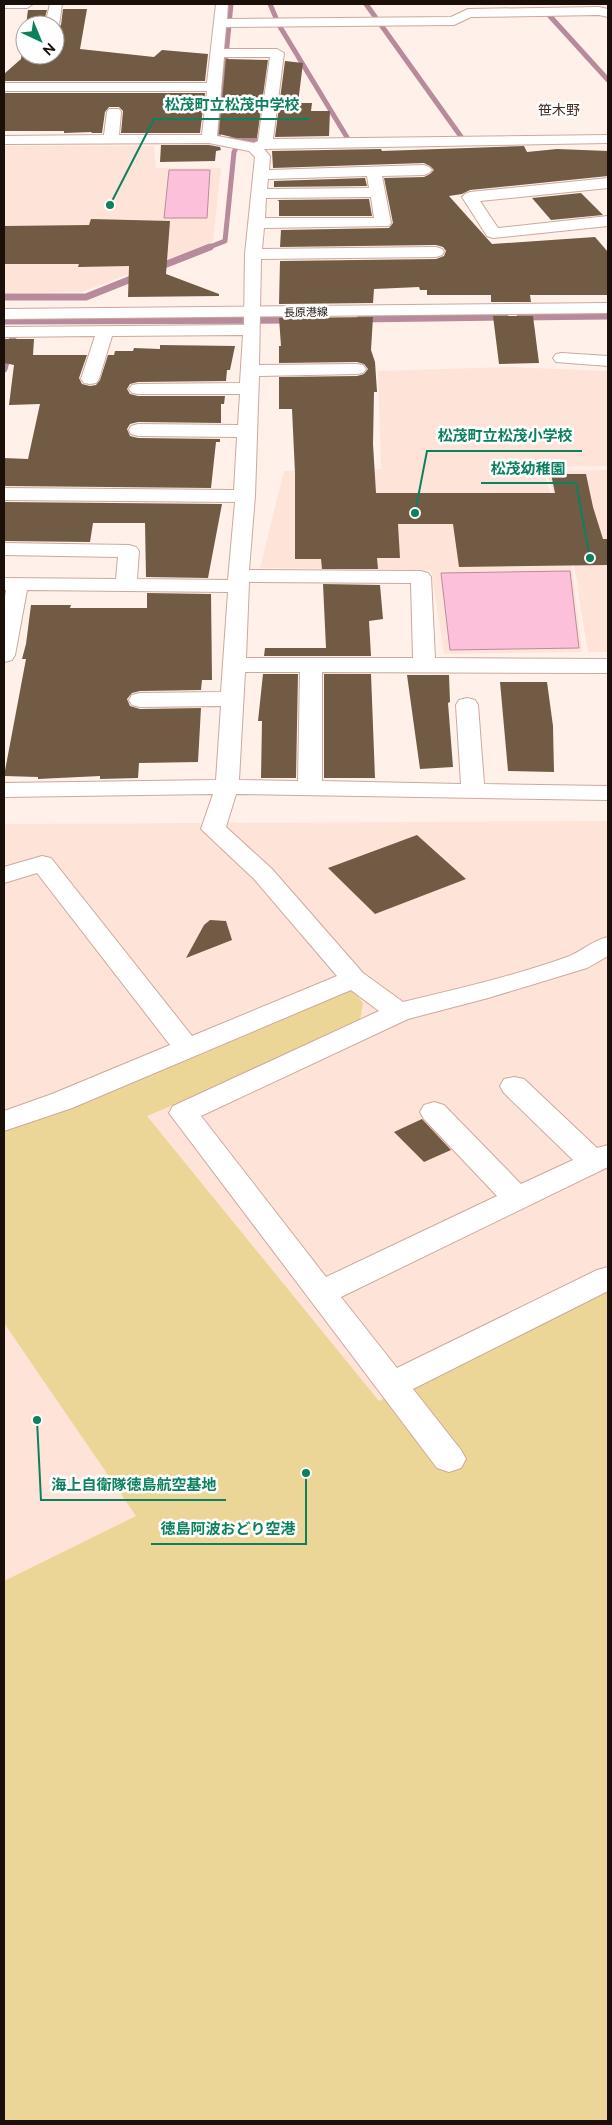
<svg xmlns="http://www.w3.org/2000/svg" width="612" height="2125" font-family="Raleway,'Noto Sans JP',sans-serif">
<style>
.built{fill:#fee3d9}
.green{fill:#ecd697}
.water{fill:#fcc0da;stroke:#b88b9c}
.lines{fill:none;stroke-linecap:round;stroke-linejoin:round}
.stream-far1{stroke:#b88b9c;stroke-width:5}
.stream{stroke:#b88b9c;stroke-width:7}
.building{fill:#715b44}
.minor-casing{stroke:#cca99d;stroke-width:2}
.major-casing{stroke:#cca99d;stroke-width:2}
.minor{fill:#fff;fill-rule:evenodd}
.major{fill:#fff;fill-rule:evenodd}
.labels{text-anchor:middle;stroke-width:5;stroke-linejoin:round;paint-order:stroke}
.far-street-label{font-size:11px;fill:#1b0f0a;stroke:#fff}
.far-quarter-label{font-size:14px;fill:#452a20;stroke:#fff}
.leader{fill:none;stroke:#0d805d;stroke-width:2}
.callout-dot{fill:#0d805d;stroke:#fff;stroke-width:2}
.callout-label{font-size:15px;text-anchor:middle;font-weight:bold;fill:#0d805d;stroke:#fff;stroke-width:5;stroke-linejoin:round;paint-order:stroke}
</style>
<rect width="100%" height="100%" fill="#fff0ea"/>
<!-- built -->
<g class="built">
<polygon points="4,146 154,146 156,168 221,168 213,242 82,292 4,293"/>
<polygon points="510,367 608,371 608,466 542,467 565,537 573,574 582,652 444,654 431,570 260,568 284,471 381,469 378,371"/>
<polygon points="608,470 608,652 588,652 579,598 578,586 566,530 560,520 547,471"/>
<polygon points="608,821 608,2121 4,2121 4,824"/>
</g>
<!-- green -->
<polygon class="green" points="353,990 363,1003 360,1021 335,1037 147,1116 379,1401 608,1283 608,2121 4,2121 4,1581 136,1516 4,1323 4,1130"/>
<!-- water -->
<g class="water">
<polygon points="169,170 210,170 207,218 164,218"/>
<polygon points="570,571 579,648 450,650 441,573"/>
</g>
<g class="lines">
<!-- stream-far1 -->
<g class="stream-far1">
<polyline points="270,4 279,25 348,139"/>
<polyline points="366,4 462,138"/>
<polyline points="548,14 608,80"/>
<polyline points="240,140 272,140"/>
<polyline points="207,248 225,241 234,152 240,140 218,139 231,4"/>
</g>
<!-- stream -->
<g class="stream">
<polyline points="154,269 210,247"/>
<polyline points="4,297 86,297 141,275"/>
<polyline points="520,317 608,316"/>
<polyline points="360,319 505,317"/>
<polyline points="4,321 293,320"/>
<polyline points="4,369 13,337"/>
</g>
</g>
<!-- building -->
<g class="building">
<polygon points="63,9 87,9 80,49 154,57 162,50 208,54 205,81 4,81 4,74 21,59 25,31 25,55 55,55 55,30 61,25"/>
<polygon points="28,10 47,10 43,25 26,25"/>
<polygon points="226,59 268,60 257,138 236,138 219,134"/>
<polygon points="285,61 303,63 298,103 312,103 311,111 330,111 329,136 275,137"/>
<polygon points="4,93 205,93 200,133 121,133 123,111 119,107 109,107 105,112 102,133 91,133 92,132 64,133 64,131 4,131"/>
<polygon points="161,145 209,145 220,147 221,150 216,151 215,161 160,162"/>
<polygon points="524,146 527,152 557,149 608,151 608,176 470,190 462,194 449,196 492,244 595,237 608,252 608,295 530,295 531,302 491,302 491,295 427,295 427,290 420,290 419,287 374,289 373,303 279,304 280,261 436,259 444,256 446,251 443,247 436,245 280,247 281,230 389,228 393,223 384,178 424,177 430,174 434,170 430,166 424,163 273,168 272,151 381,149 382,151"/>
<polygon points="365,178 367,186 274,187 274,181"/>
<polygon points="581,193 603,215 551,220 532,198"/>
<polygon points="369,199 372,216 279,216 279,201 277,200"/>
<polygon points="91,219 170,221 166,274 219,294 219,296 128,297 129,266 78,267 79,264 4,264 4,226 89,225"/>
<polygon points="493,316 533,316 539,363 499,364"/>
<polygon points="373,317 371,350 375,362 377,392 374,392 373,444 376,493 555,493 551,474 586,474 593,507 603,539 608,539 608,565 459,567 453,524 398,524 400,558 377,558 378,569 322,569 321,559 295,559 295,473 292,409 279,409 279,377 357,376 364,374 368,369 364,364 357,362 279,363 279,346 281,346 279,318"/>
<polygon points="4,339 34,339 33,355 87,355 79,378 82,384 90,386 96,385 100,380 108,355 114,355 115,351 133,351 134,348 160,349 160,345 235,346 230,370 227,370 226,381 138,382 130,384 127,389 130,394 138,396 225,396 224,404 221,404 221,423 138,422 130,424 127,429 130,436 138,438 220,439 220,442 216,442 211,488 4,486 4,458 28,459 40,404 9,405 14,365 4,363"/>
<polygon points="4,502 222,504 208,578 146,577 145,523 93,523 90,542 4,541"/>
<polygon points="323,584 380,585 383,619 369,621 371,656 264,656 265,648 326,648"/>
<polygon points="147,593 211,594 212,680 202,680 201,690 140,691 132,693 127,699 130,706 140,709 201,708 198,762 139,763 138,778 100,779 100,776 38,779 38,777 4,776 26,659 22,659 26,644 31,605 71,605 70,608 147,608"/>
<polygon points="263,674 298,674 296,778 261,778 262,721 258,721"/>
<polygon points="324,674 371,674 375,778 324,778"/>
<polygon points="407,675 449,675 450,702 448,703 453,767 420,769"/>
<polygon points="500,682 547,682 553,726 554,772 508,771"/>
<polygon points="417,835 466,879 375,914 328,868"/>
<polygon points="210,920 226,921 232,940 186,958 204,925"/>
<polygon points="422,1119 451,1150 424,1162 394,1132"/>
</g>
<g class="lines">
<!-- minor casing -->
<g class="minor-casing">
<g id="minor">
<polygon points="4,4 33,4 27,8 4,8"/>
<polygon points="50,4 62,4 59,25 55,28 55,25 45,25"/>
<path d="M 216,4 L 228,4 L 227,19 L 451,17 L 468,9 L 599,7 L 608,9 L 608,17 L 599,15 L 471,17 L 454,25 L 226,27 L 224,49 L 277,49 L 284,53 L 273,139 L 608,135 L 608,143 L 264,149 L 270,156 L 269,170 L 424,165 L 429,167 L 432,170 L 429,173 L 424,175 L 382,176 L 391,223 L 389,226 L 264,228 L 262,249 L 436,247 L 442,249 L 444,252 L 442,255 L 436,257 L 261,259 L 259,365 L 357,364 L 363,365 L 366,369 L 363,373 L 357,374 L 259,376 L 255,496 L 249,570 L 421,571 L 428,573 L 431,577 L 435,658 L 608,659 L 608,673 L 322,672 L 322,781 L 461,784 L 456,705 L 459,700 L 467,698 L 475,700 L 478,705 L 484,784 L 608,786 L 608,800 L 236,794 L 226,827 L 272,869 L 363,973 L 403,1002 C 458,989 514,976 567,957 C 581,952 593,940 608,937 L 608,956 L 587,968 L 488,998 L 408,1019 L 201,1116 L 326,1277 L 497,1196 L 424,1119 L 420,1112 L 424,1105 L 434,1102 L 444,1105 L 521,1184 L 573,1160 L 504,1093 L 500,1086 L 504,1079 L 514,1077 L 524,1079 L 597,1148 L 608,1145 L 608,1167 L 341,1297 L 397,1368 L 597,1270 L 608,1267 L 608,1291 L 413,1389 L 461,1450 L 466,1459 L 461,1468 L 449,1472 L 437,1468 L 169,1113 L 173,1106 L 379,1011 L 351,990 L 72,1108 L 4,1131 L 4,1111 L 52,1094 L 170,1045 L 37,873 L 4,883 L 4,867 L 42,856 L 51,858 L 192,1036 L 337,976 L 254,879 L 201,829 L 213,794 L 4,797 L 4,783 L 216,780 L 221,706 L 140,707 L 132,705 L 129,700 L 132,695 L 140,693 L 221,692 L 228,592 L 27,590 L 15,655 L 12,660 L 4,662 L 4,604 L 6,590 L 4,590 L 4,578 L 116,579 L 118,557 L 4,555 L 4,543 L 129,545 L 136,547 L 139,551 L 137,579 L 228,580 L 235,502 L 4,500 L 4,488 L 234,490 L 237,437 L 138,436 L 131,434 L 129,430 L 131,426 L 138,424 L 238,425 L 240,394 L 138,394 L 132,393 L 129,389 L 132,385 L 138,384 L 240,383 L 243,335 L 112,336 L 99,379 L 96,383 L 90,384 L 84,383 L 81,379 L 95,336 L 4,337 L 4,327 L 244,325 L 245,254 L 255,157 L 249,151 L 209,143 L 4,144 L 4,136 L 104,135 L 107,112 L 109,109 L 119,109 L 121,112 L 119,135 L 202,135 L 207,91 L 4,91 L 4,83 L 207,83 ZM 224,57 L 270,57 L 258,141 L 254,143 L 217,136 ZM 367,176 L 369,188 L 267,189 L 268,179 ZM 371,197 L 374,218 L 265,218 L 266,198 ZM 249,582 L 411,583 L 413,658 L 246,658 ZM 245,672 L 300,672 L 298,781 L 239,780 Z"/>
<polygon points="608,178 608,188 480,201 498,228 608,216 608,226 493,238 487,236 462,197 465,194 470,192"/>
<polygon points="562,353 608,356 608,366 556,362 553,358 556,354"/>
</g>
</g>
<!-- major casing -->
<g class="major-casing">
<polygon id="major" points="608,303 608,313 4,319 4,309"/>
</g>
<!-- minor -->
<use href="#minor" class="minor"/>
<!-- major -->
<use href="#major" class="major"/>
</g>
<g class="labels">
<!-- far-street labels -->
<g class="far-street-label">
<text transform="translate(306 312) rotate(-1)" y="4">長原港線</text>
</g>
<!-- far-quarter labels -->
<g class="far-quarter-label">
<text x="559" y="115">笹木野</text>
</g>
</g>
<!-- callouts -->
<path class="leader" d="M110 205L154 119H309M415 513L427 451H582M590 558L576 483H481M37 1420L41 1500H226M306 1473L306 1544H151"/>
<g class="callout-dot">
<circle cx="110" cy="205" r="5"/>
<circle cx="415" cy="513" r="5"/>
<circle cx="590" cy="558" r="5"/>
<circle cx="37" cy="1420" r="5"/>
<circle cx="306" cy="1473" r="5"/>
</g>
<g class="callout-label">
<text x="232" y="110">松茂町立松茂中学校</text>
<text x="505" y="441">松茂町立松茂小学校</text>
<text x="528" y="474">松茂幼稚園</text>
<text x="134" y="1490">海上自衛隊徳島航空基地</text>
<text x="228" y="1534">徳島阿波おどり空港</text>
</g>
<!-- border -->
<rect width="612" height="2125" fill="none" stroke="#1b0f0a" stroke-width="10"/>
<!-- north arrow -->
<g transform="translate(40 40) rotate(136)"><circle r="24" fill="#ffffff" stroke="#a49f9d"/>
<path d="M0-4L9 19L0 12L-9 19Z" fill="#0d805d"/>
<text y="-8" font-size="14" font-weight="bold" text-anchor="middle" fill="#1b0f0a">N</text>
</g>
</svg>
